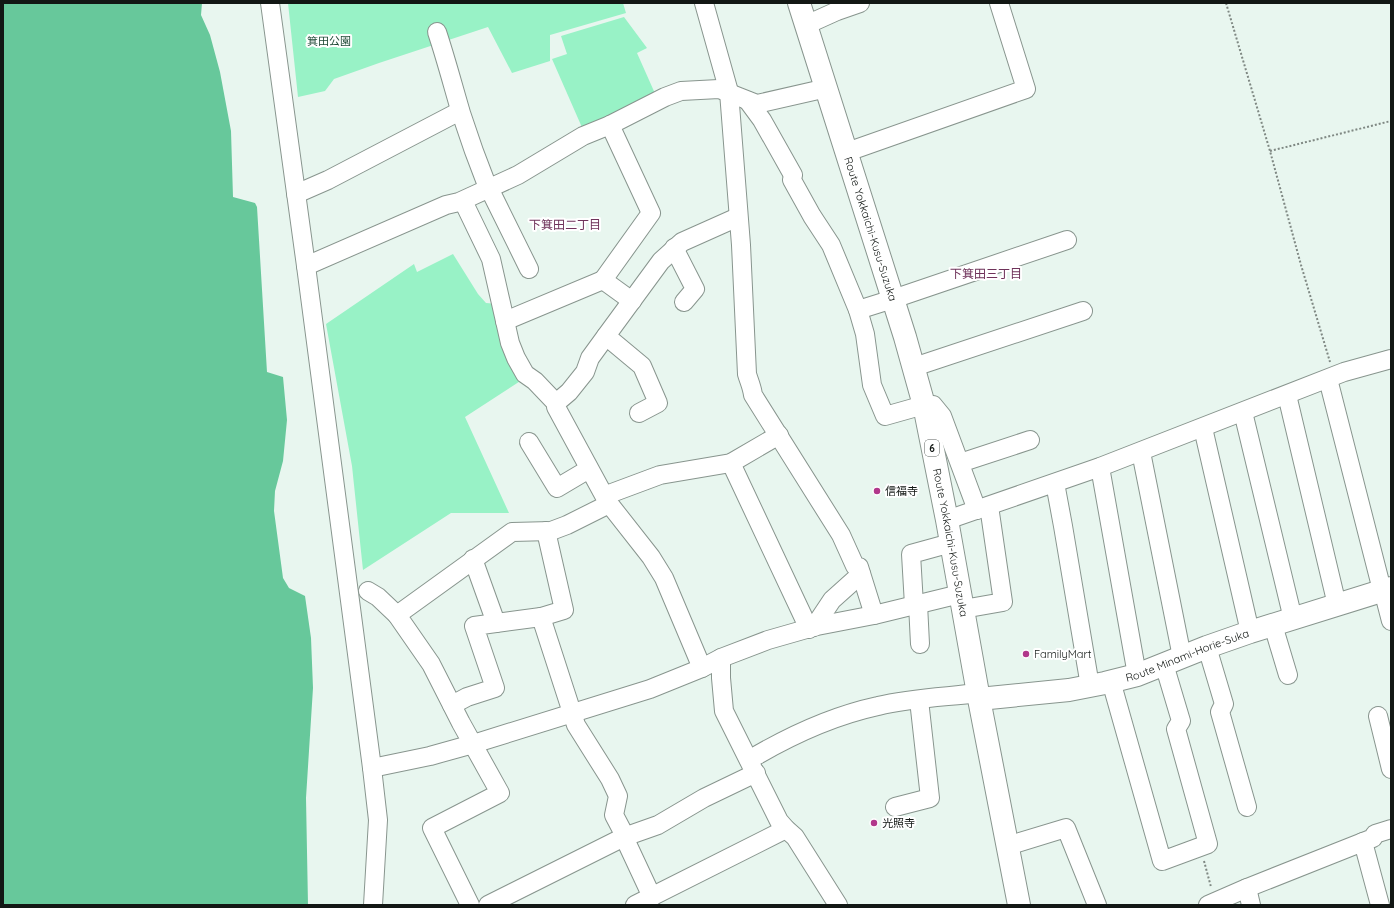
<svg xmlns="http://www.w3.org/2000/svg" width="1394" height="908" font-family="Quicksand,'Noto Sans JP',sans-serif">
<style>
.green{fill:#98f2c6}
.water{fill:#67c89b}
.lines{fill:none;stroke-linecap:round;stroke-linejoin:round}
.minor-casing{stroke:#88958e;stroke-width:20}
.major-casing{stroke:#88958e;stroke-width:24}
.path{stroke:#7f8883;stroke-width:2;stroke-dasharray:2 2;stroke-linecap:butt}
.minor{stroke:#fff;stroke-width:18}
.major{stroke:#fff;stroke-width:22}
.poi-dot{fill:#b1378b;stroke:#fff;stroke-width:1.5}
.labels{text-anchor:middle;stroke-width:4;stroke-linejoin:round;paint-order:stroke}
.shield{fill:#fff;stroke:#595d5a;stroke-width:1}
.shield-label{font-size:10px;font-weight:bold;fill:#121714}
.park-label{font-size:11px;fill:#1f4936;stroke:#fff}
.street-label{font-size:11px;fill:#121714;stroke:#fff}
.poi-label{font-size:11px;fill:#121714;stroke:#fff;text-anchor:start}
.neighbourhood-label{font-size:12px;fill:#6f325a;stroke:#fff}
</style>
<rect width="100%" height="100%" fill="#e8f6ef"/>
<!-- green -->
<g class="green">
<polygon points="288,3 623,3 626,13 550,35 550,61 512,73 488,27 379,63 334,79 325,91 298,97"/>
<polygon points="624,17 647,48 637,53 657,98 584,132 552,59 567,54 561,36"/>
<polygon points="453,254 478,294 486,303 498,304 525,378 465,417 509,513 451,513 363,570 352,466 326,324 414,264 417,272"/>
</g>
<!-- water -->
<polygon class="water" points="3,3 202,3 201,15 210,35 220,72 231,131 233,197 255,203 257,207 267,372 283,377 287,420 283,461 275,491 274,511 283,578 289,588 305,596 311,638 313,688 306,798 308,905 3,905"/>
<g class="lines">
<!-- minor casing -->
<g class="minor-casing">
<g id="minor">
<polyline points="270,3 306,266 372,768 378,820 373,905"/>
<path d="M 704,3 L 729,92 L 741,245 L 747,374 C 749,381 752,387 753,395 L 841,535 L 855,566 L 859,567 L 874,615"/>
<polyline points="806,25 837,11 860,3"/>
<path d="M 437,32 C 446,59 453,86 461,113 C 469,138 478,163 488,188"/>
<polyline points="748,101 762,120 793,175"/>
<polyline points="610,125 651,213 603,280 632,301"/>
<polyline points="847,152 1026,89 999,3"/>
<polyline points="792,180 812,216 831,245 858,310 865,334 872,385 885,416 924,405 933,405 942,416 977,510"/>
<polyline points="489,188 529,269"/>
<polyline points="296,194 328,180 460,111"/>
<polyline points="463,201 491,259 510,343 516,358 525,374 535,381 556,403 556,407 607,501 651,557 664,578 702,668"/>
<polyline points="674,248 695,289 684,302"/>
<polyline points="306,266 446,205 459,202 518,175 583,136 610,125 665,97 681,91 719,89 757,104 827,88"/>
<polyline points="858,310 893,299 1067,240"/>
<polyline points="505,321 603,280"/>
<polyline points="606,336 642,366 658,403 639,413"/>
<polyline points="914,367 1083,311"/>
<polyline points="1328,379 1382,590"/>
<polyline points="1287,395 1337,605"/>
<polyline points="556,403 569,392 585,372 590,358 606,336 661,261 682,242 738,217"/>
<polyline points="1243,412 1293,619"/>
<polyline points="1203,428 1250,632"/>
<polyline points="529,442 557,488 589,469"/>
<polyline points="1141,452 1182,657"/>
<polyline points="731,463 809,629"/>
<polyline points="960,463 1030,440"/>
<polyline points="1100,467 1137,675"/>
<polyline points="1055,483 1063,526 1090,686"/>
<polyline points="947,520 1100,467 1344,372 1391,359"/>
<polyline points="473,559 496,623"/>
<polyline points="1383,590 1391,621"/>
<polyline points="368,591 378,597 397,615"/>
<polyline points="918,604 920,644"/>
<polyline points="914,605 911,554 951,543"/>
<polyline points="963,609 1003,602 989,506"/>
<polyline points="541,617 576,725 610,779 618,796 614,815 625,836"/>
<polyline points="1273,625 1288,675"/>
<polyline points="814,627 832,600 861,574"/>
<polyline points="1207,647 1224,704 1220,712 1247,807"/>
<polyline points="721,658 721,678 724,711 779,821 786,829 795,837 838,905"/>
<polyline points="1111,681 1162,861 1208,844 1176,729 1181,721 1164,664"/>
<polyline points="452,705 467,697 495,688 474,626 541,617 564,610 546,531"/>
<polyline points="1378,716 1391,769"/>
<path d="M 749,760 C 789,736 832,716 878,706 C 911,698 945,697 978,693"/>
<polyline points="372,768 430,756 473,744 650,689 702,668 721,658 768,640 817,626 874,615 960,594"/>
<polyline points="895,807 930,798 919,700"/>
<polyline points="624,837 652,897"/>
<polyline points="1363,842 1380,905"/>
<polyline points="1007,846 1066,828 1097,905"/>
<polyline points="1247,888 1251,905"/>
<polyline points="470,905 432,828 500,793 461,723 431,664 397,615 512,532 551,531 567,525 603,507 607,501 609,494 660,475 731,463 779,435"/>
<polyline points="488,905 624,837 658,825 704,798 756,773"/>
<polyline points="635,905 786,829"/>
<polyline points="1208,905 1247,888 1373,838 1375,834 1391,829"/>
</g>
</g>
<!-- major casing -->
<g class="major-casing">
<g id="major">
<path id="s1" d="M 799,3 L 905,337 L 924,405 L 947,520 L 979,699 L 1019,905"/>
<path id="s2" d="M 979,699 L 1069,690 L 1105,683 L 1137,675 L 1207,647 L 1250,632 L 1391,588"/>
</g>
</g>
<!-- path -->
<g class="path">
<polyline points="1226,3 1270,151 1301,265 1330,362"/>
<polyline points="1270,151 1391,121"/>
<polyline points="1204,861 1211,887"/>
</g>
<!-- minor -->
<use href="#minor" class="minor"/>
<!-- major -->
<use href="#major" class="major"/>
</g>
<!-- markers -->
<g class="poi-dot">
<circle cx="877" cy="491" r="4"/>
<circle cx="1026" cy="654" r="4"/>
<circle cx="874" cy="823" r="4"/>
</g>
<g class="labels">
<!-- shield labels -->
<rect class="shield" x="925" y="440" width="14" height="16" rx="3"/>
<g class="shield-label">
<text x="932" y="452">6</text>
</g>
<!-- park labels -->
<g class="park-label">
<text x="329" y="45">箕田公園</text>
</g>
<!-- street labels -->
<g class="street-label">
<text dy="4" stroke="none"><textPath href="#s1" startOffset="237">Route Yokkaichi-Kusu-Suzuka</textPath></text>
<text dy="4" stroke="none"><textPath href="#s1" startOffset="561">Route Yokkaichi-Kusu-Suzuka</textPath></text>
<text dy="4" stroke="none"><textPath href="#s2" startOffset="214">Route Minami-Horie-Suka</textPath></text>
</g>
<!-- poi labels -->
<g class="poi-label">
<text x="885" y="495">信福寺</text>
<text x="1034" y="658">FamilyMart</text>
<text x="882" y="827">光照寺</text>
</g>
<!-- neighbourhood labels -->
<g class="neighbourhood-label">
<text x="565" y="229">下箕田二丁目</text>
<text x="986" y="278">下箕田三丁目</text>
</g>
</g>
<!-- border -->
<rect width="1394" height="908" fill="none" stroke="#121714" stroke-width="8"/>
</svg>
